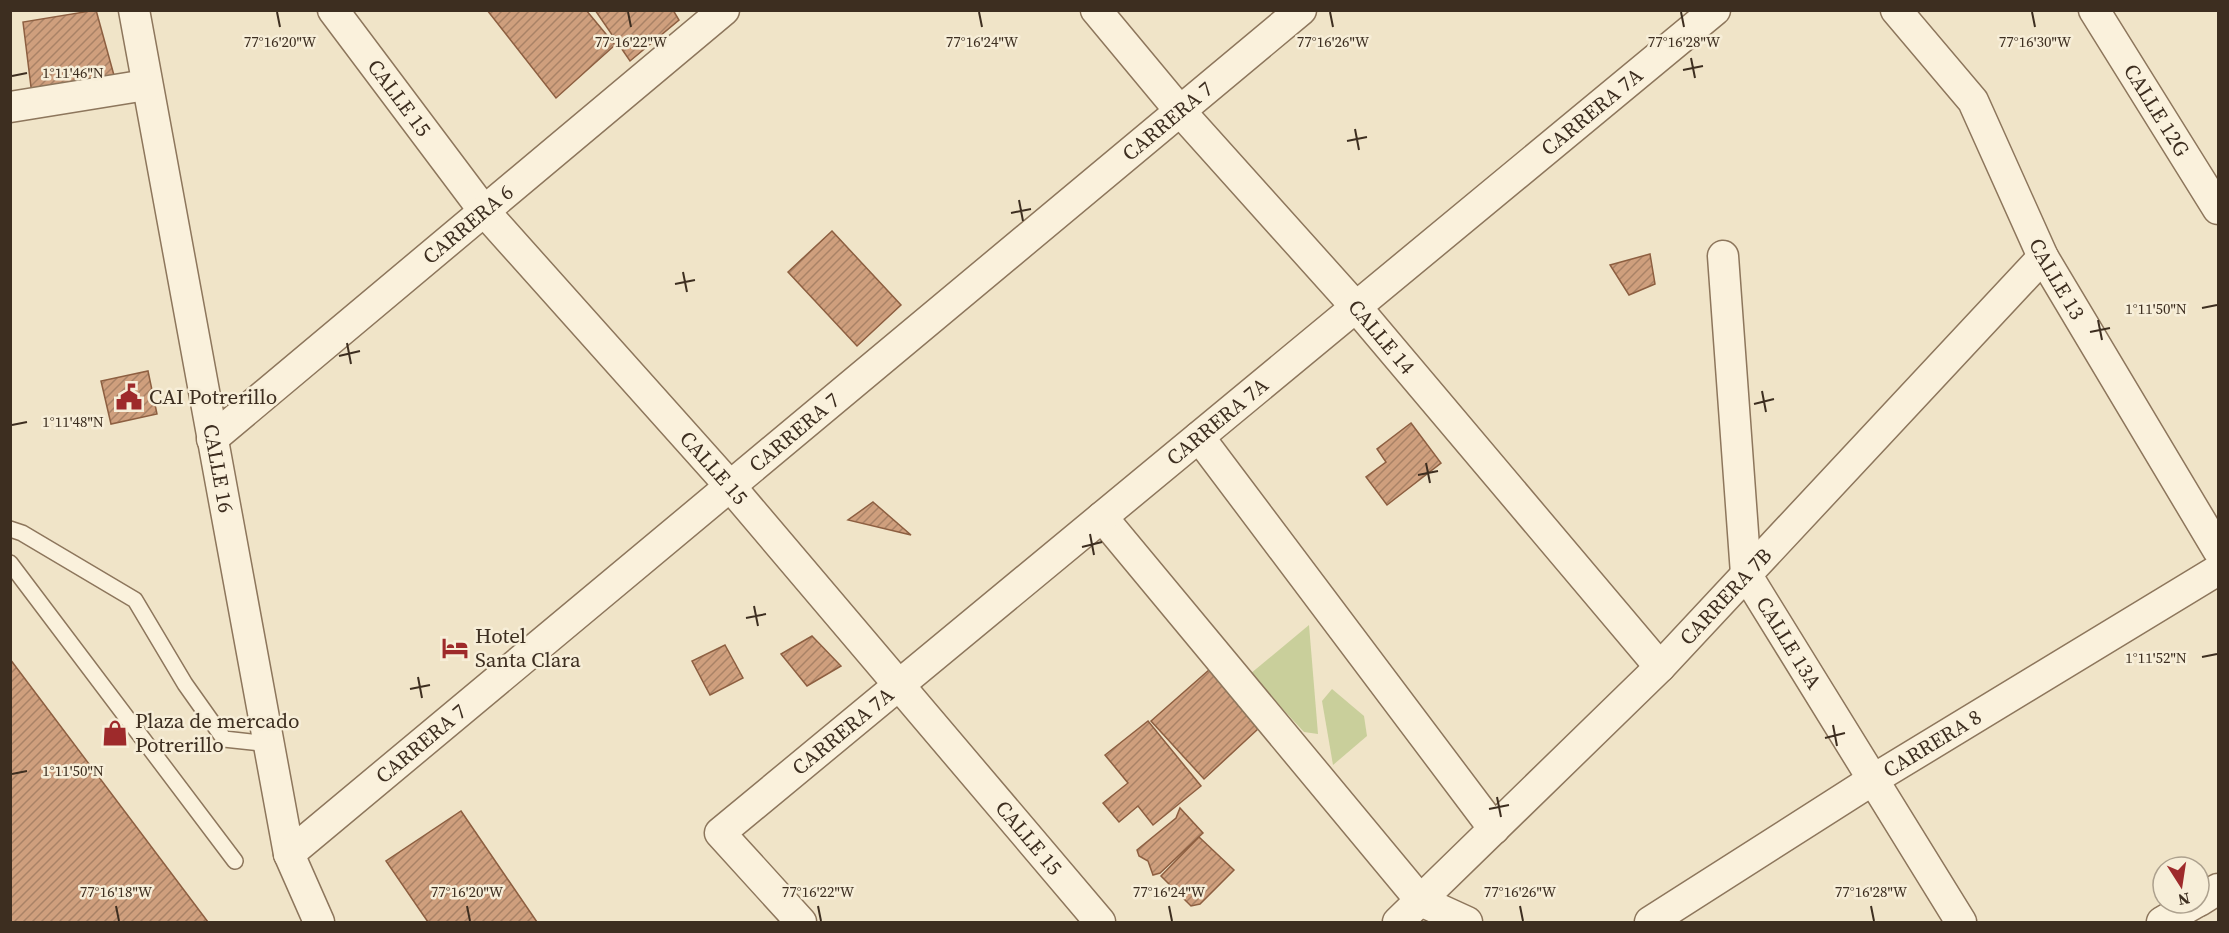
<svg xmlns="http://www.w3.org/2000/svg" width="2229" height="933" font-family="'Source Serif 4',serif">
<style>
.park{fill:#c9cf9b}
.building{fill:url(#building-hatch);stroke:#8d5f41;stroke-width:1.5}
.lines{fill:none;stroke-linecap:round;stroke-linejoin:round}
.service-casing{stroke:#8d765c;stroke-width:18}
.minor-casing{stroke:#8d765c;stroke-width:33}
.service{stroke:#faf1dc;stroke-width:15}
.minor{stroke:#faf1dc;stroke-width:30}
.ticks{fill:none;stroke:#3d2e20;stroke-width:2}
.labels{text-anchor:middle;stroke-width:5;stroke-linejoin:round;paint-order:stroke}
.street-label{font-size:21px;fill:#3d2e20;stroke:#f7eed8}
.poi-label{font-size:21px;fill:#3d2e20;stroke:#f7eed8;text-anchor:start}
.ticks-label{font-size:15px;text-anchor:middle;fill:#3d2e20;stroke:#f7eed8;stroke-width:5;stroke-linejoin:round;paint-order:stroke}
</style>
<defs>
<pattern id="building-hatch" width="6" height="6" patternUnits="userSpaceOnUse" patternTransform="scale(1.5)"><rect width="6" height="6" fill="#cf9f7d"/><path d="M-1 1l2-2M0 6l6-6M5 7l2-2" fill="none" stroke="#a98266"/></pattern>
</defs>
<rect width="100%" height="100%" fill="#f0e4c8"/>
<!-- park -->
<g class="park">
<polygon points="1309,625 1318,734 1304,732 1250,674"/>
<polygon points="1332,689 1364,716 1367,736 1333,765 1322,701"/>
</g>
<!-- building -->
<g class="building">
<polygon points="96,10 115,79 32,95 23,22"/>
<polygon points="487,10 586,10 615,45 556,98"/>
<polygon points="595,10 673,10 679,20 630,61"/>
<polygon points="832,231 901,305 857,346 788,272"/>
<polygon points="1650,254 1655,284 1629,295 1610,265"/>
<polygon points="148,371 157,414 111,424 101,381"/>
<polygon points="1411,423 1441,463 1387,505 1366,477 1386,462 1377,449"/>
<polygon points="873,502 911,535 848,520"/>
<polygon points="812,636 841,666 807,686 781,654"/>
<polygon points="725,645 743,678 710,695 692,661"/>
<polygon points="10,659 208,922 10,922"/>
<polygon points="1210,669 1258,729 1204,779 1151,721"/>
<polygon points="1148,721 1201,786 1153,825 1138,806 1119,822 1103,803 1128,783 1105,755"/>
<polygon points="1180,808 1203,833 1160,873 1153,875 1148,861 1139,856 1137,850 1176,818"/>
<polygon points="461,811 537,922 428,922 386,861"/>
<polygon points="1199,837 1234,870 1200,904 1191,906 1161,876"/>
</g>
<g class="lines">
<!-- service casing -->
<g class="service-casing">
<g id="service">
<polyline points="10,529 22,533 135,600 185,684 224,739 269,744"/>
<polyline points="10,563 235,861"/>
</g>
</g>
<!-- minor casing -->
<g class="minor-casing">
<g id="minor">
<path id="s1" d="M 134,10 L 289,854 L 319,922"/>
<path id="s2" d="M 333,10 L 484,211 L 730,486 L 1100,922"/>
<path id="s3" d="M 1096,10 L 1180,111 L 1356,307 L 1660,667"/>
<path id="s4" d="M 1896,10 L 1973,101 L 2043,257 L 2218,550"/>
<path id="s5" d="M 2094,10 L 2218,209"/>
<polyline points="10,107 146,85"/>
<path id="s6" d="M 1723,256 L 1746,574 L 1961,922"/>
<polyline points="1199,437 1494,829"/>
<path id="s7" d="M 212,439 L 724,10"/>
<polyline points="1102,517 1421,901 1467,922"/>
<path id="s8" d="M 289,854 L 1301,10"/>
<polyline points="2199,901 2218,889"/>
<path id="s9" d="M 801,922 L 720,833 L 1715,10"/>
<path id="s10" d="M 1398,922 L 1660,667 L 2043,257"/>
<path id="s11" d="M 1650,922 L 1874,779 L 2218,570"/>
<polyline points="2162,922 2195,903"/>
</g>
</g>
<!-- service -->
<use href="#service" class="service"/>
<!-- minor -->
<use href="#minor" class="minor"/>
</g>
<!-- ticks -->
<path class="ticks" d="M 277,12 L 280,27M 628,12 L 631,27M 979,12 L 982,27M 1330,12 L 1333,27M 1681,12 L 1684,27M 2032,12 L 2035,27M 1691,58 L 1695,78M 1683,70 L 1703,66M 12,76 L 27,73M 1355,129 L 1359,150M 1347,141 L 1367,137M 1019,200 L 1023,221M 1011,213 L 1031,209M 683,272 L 687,292M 675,284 L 695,280M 2202,308 L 2217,305M 2098,320 L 2102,340M 2090,332 L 2110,328M 347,343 L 351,364M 339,356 L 360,351M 1762,391 L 1766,412M 1754,404 L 1774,399M 12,425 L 27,422M 1426,463 L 1430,483M 1418,475 L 1438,471M 1090,534 L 1094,555M 1082,547 L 1102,542M 754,606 L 758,626M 746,618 L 766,614M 2202,657 L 2217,654M 418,677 L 422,698M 410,689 L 430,685M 1833,725 L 1837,746M 1825,738 L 1845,733M 12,774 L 27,771M 1497,797 L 1501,817M 1489,809 L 1509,805M 116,906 L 119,921M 467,906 L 470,921M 818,906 L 821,921M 1169,906 L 1172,921M 1520,906 L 1523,921M 1871,906 L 1874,921"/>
<!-- icons -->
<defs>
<g id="civic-bare" transform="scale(2.07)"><path d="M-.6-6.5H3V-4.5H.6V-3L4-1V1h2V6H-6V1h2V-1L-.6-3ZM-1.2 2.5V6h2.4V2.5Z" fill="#9e2a2b" stroke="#f7eed8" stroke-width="2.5" paint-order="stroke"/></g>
<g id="hotel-bare" transform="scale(2.07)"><path d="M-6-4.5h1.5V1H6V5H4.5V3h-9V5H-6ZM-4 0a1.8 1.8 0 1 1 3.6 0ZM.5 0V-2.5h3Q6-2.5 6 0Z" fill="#9e2a2b" stroke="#f7eed8" stroke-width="2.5" paint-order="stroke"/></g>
<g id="shop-bare" transform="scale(2.07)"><path d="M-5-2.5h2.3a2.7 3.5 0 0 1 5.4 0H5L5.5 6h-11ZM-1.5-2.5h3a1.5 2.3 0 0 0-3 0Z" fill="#9e2a2b" stroke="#f7eed8" stroke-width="2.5" paint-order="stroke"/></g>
</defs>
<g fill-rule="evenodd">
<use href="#civic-bare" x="129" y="397"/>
<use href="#hotel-bare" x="455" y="648"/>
<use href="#shop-bare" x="115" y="733"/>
</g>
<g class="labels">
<!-- street labels -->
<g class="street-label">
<text dy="7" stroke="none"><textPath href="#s2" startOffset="110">CALLE 15</textPath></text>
<text dy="7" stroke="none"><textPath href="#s5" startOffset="118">CALLE 12G</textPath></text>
<text dy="7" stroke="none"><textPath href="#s9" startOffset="1252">CARRERA 7A</textPath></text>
<text dy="7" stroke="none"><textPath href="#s8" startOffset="1144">CARRERA 7</textPath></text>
<text dy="7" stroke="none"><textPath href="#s7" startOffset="334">CARRERA 6</textPath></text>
<text dy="7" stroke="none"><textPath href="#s4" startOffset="316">CALLE 13</textPath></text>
<text dy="7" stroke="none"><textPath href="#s3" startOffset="434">CALLE 14</textPath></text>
<text dy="7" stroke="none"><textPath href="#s9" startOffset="766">CARRERA 7A</textPath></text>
<text dy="7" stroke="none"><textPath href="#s8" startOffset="658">CARRERA 7</textPath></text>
<text dy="7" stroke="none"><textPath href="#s2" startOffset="596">CALLE 15</textPath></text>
<text dy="7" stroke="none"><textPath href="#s1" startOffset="466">CALLE 16</textPath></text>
<text dy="7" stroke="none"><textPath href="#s10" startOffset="462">CARRERA 7B</textPath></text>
<text dy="7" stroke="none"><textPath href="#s6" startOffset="400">CALLE 13A</textPath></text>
<text dy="7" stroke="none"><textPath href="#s9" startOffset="280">CARRERA 7A</textPath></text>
<text dy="7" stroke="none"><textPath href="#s8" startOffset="172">CARRERA 7</textPath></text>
<text dy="7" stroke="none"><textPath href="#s11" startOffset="334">CARRERA 8</textPath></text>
<text dy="7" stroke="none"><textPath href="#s2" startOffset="1082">CALLE 15</textPath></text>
</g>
<!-- poi labels -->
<g class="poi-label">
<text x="149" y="404">CAI Potrerillo</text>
<text x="475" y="643">Hotel<tspan x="475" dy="24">Santa Clara</tspan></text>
<text x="135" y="728">Plaza de mercado<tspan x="135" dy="24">Potrerillo</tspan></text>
</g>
</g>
<g class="ticks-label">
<text x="280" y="47">77°16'20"W</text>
<text x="631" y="47">77°16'22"W</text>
<text x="982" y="47">77°16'24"W</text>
<text x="1333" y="47">77°16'26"W</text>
<text x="1684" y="47">77°16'28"W</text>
<text x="2035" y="47">77°16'30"W</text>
<text x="73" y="78">1°11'46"N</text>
<text x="2156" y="314">1°11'50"N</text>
<text x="73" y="427">1°11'48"N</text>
<text x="2156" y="663">1°11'52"N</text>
<text x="73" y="776">1°11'50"N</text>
<text x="116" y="897">77°16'18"W</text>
<text x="467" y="897">77°16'20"W</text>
<text x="818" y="897">77°16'22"W</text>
<text x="1169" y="897">77°16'24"W</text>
<text x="1520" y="897">77°16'26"W</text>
<text x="1871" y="897">77°16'28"W</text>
</g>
<!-- border -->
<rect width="2229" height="933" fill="none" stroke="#3d2e20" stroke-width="24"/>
<!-- north arrow -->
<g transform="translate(2181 885) rotate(168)"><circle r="28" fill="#f7eed8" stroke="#ada18e" stroke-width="1.5"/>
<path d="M0-4.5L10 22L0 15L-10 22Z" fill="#9e2a2b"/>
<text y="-9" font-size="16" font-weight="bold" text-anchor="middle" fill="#3d2e20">N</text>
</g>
</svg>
